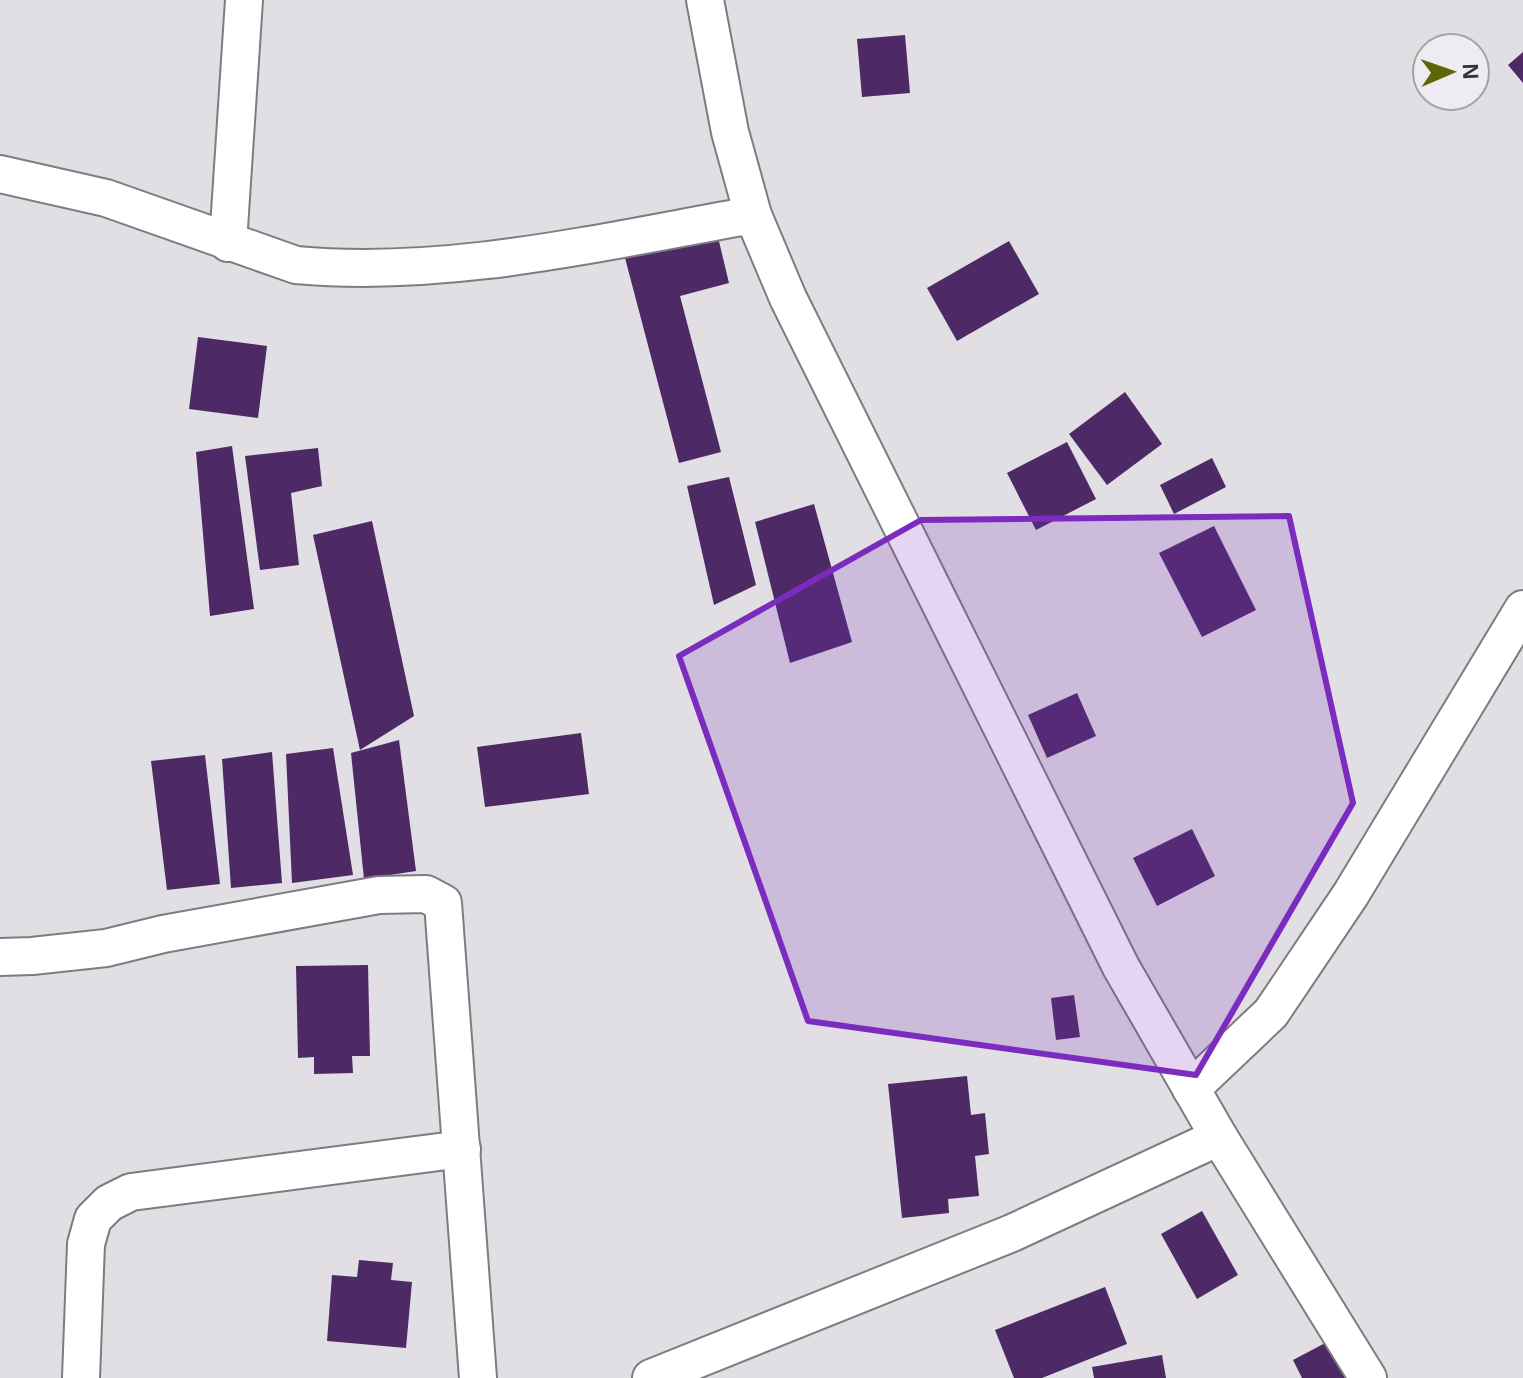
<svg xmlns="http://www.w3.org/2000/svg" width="1523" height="1378" font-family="Arial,sans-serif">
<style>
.building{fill:#4d2a66}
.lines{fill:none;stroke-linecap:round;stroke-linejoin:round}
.street-casing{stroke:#7e7c80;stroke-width:40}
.street{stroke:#fff;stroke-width:36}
.marked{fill:#7b2cbf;fill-opacity:0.2;stroke:#7b2cbf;stroke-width:6;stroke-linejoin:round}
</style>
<rect width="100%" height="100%" fill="#e1dfe3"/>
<!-- building -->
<g class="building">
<polygon points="905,35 910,93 862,97 857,39"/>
<polygon points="1523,52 1523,83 1508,65"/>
<polygon points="717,233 729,283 680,296 721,452 679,463 625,258"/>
<polygon points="1009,241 1039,294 957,341 927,288"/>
<polygon points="198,337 267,346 258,418 189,409"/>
<polygon points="1125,392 1162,444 1107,485 1069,434"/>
<polygon points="1067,442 1096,499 1036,530 1007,473"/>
<polygon points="232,446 254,609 210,616 196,452"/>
<polygon points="318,448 322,486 291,493 299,565 260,570 245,456"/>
<polygon points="1212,458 1226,487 1174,514 1160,485"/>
<polygon points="729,477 756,585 714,605 687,486"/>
<polygon points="814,504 852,642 790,663 755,522"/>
<polygon points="372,521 414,716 360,750 313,535"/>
<polygon points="1214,526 1256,610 1202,637 1159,553"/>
<polygon points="1077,693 1096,736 1047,758 1028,715"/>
<polygon points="581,733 589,794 485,807 477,747"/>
<polygon points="399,740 416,871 364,879 351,753"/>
<polygon points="333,748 353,875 292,883 286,754"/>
<polygon points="272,752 282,883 231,888 222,759"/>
<polygon points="205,755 220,884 167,890 151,761"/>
<polygon points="1192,829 1215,876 1157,906 1133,858"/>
<polygon points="368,965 370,1056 352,1056 353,1073 314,1074 314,1057 298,1058 296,966"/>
<polygon points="1074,995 1080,1037 1056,1040 1051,998"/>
<polygon points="967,1076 971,1115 985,1113 989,1154 975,1156 979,1196 948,1199 949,1213 902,1218 888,1084"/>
<polygon points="1202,1211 1238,1275 1197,1299 1161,1234"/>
<polygon points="359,1260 393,1263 391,1280 412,1282 406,1348 327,1341 332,1275 357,1277"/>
<polygon points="1105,1287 1127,1344 1042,1378 1014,1378 995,1330"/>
<polygon points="1329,1341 1348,1378 1302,1378 1293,1360"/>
<polygon points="1162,1355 1166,1378 1094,1378 1092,1367"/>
</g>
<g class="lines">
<!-- street casing -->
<g class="street-casing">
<g id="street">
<polyline points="705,0 730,132 753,215 788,298 1121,967 1219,1137 1368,1378"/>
<path d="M 0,174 L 106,198 L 296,265 C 449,279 604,241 753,215"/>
<polyline points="228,243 244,0"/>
<polyline points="0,957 32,956 106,948 163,934 379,895 426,894 443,903 478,1378"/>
<polyline points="1191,1089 1271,1013 1351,894 1523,609"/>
<polyline points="81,1378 86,1244 93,1219 109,1203 131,1192 462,1149"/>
<polyline points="651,1378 1012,1233 1219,1137"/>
</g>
</g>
<!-- street -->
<use href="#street" class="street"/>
</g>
<!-- marked area -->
<path class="marked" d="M 1289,516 L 1353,803 L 1196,1075 L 808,1021 L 679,656 L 921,520 Z"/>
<!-- north arrow -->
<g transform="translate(1451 72) rotate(88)"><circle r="38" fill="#eeecf0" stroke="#a4a2a5" stroke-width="2"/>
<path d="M0-6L14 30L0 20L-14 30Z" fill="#5e6708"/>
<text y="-12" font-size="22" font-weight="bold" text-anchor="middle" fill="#343334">N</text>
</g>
</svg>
